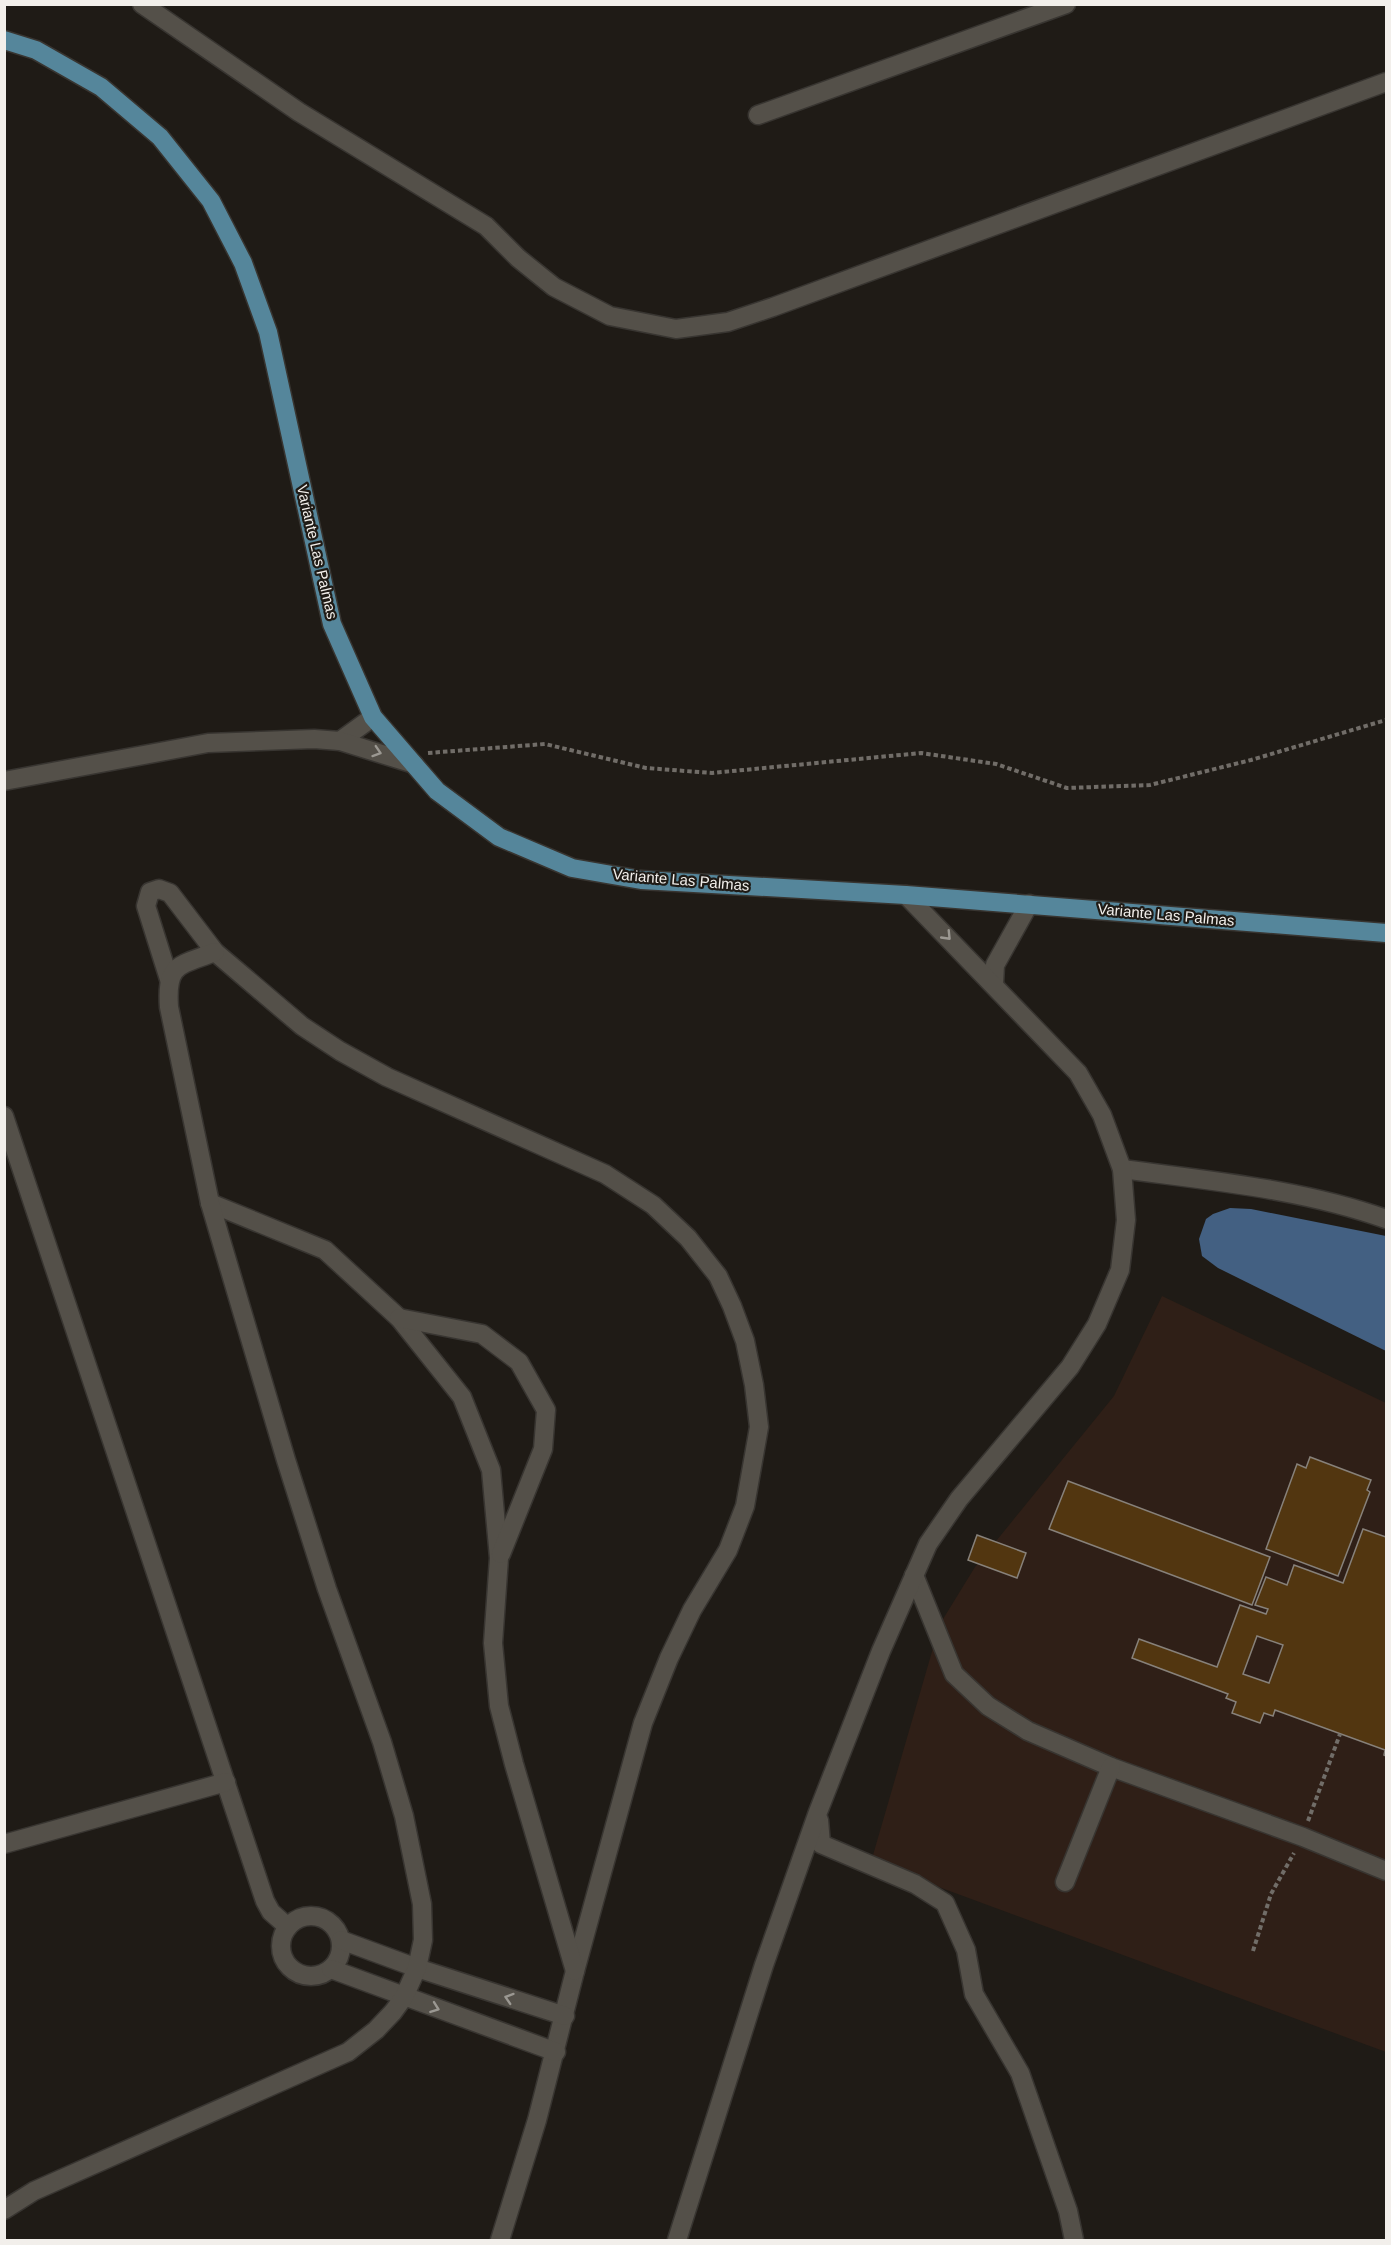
<svg xmlns="http://www.w3.org/2000/svg" width="1391" height="2245" font-family="Helvetica,sans-serif">
<style>
.education{fill:#2f1f17}
.water{fill:#436082}
.building{fill:#523610;stroke:#87817a;stroke-width:1.5;fill-rule:evenodd}
.lines{fill:none;stroke-linecap:round;stroke-linejoin:round}
.minor-casing{stroke:#383531;stroke-width:21}
.major-casing{stroke:#383531;stroke-width:21}
.path{stroke:#716d68;stroke-width:4;stroke-dasharray:4.5 3;stroke-linecap:butt}
.minor{stroke:#545049;stroke-width:18}
.major{stroke:#55869b;stroke-width:18}
.oneway{stroke:#9b9892}
.labels{text-anchor:middle;stroke-width:4.5;stroke-linejoin:round;paint-order:stroke}
.street-label{font-size:15px;fill:#f2efeb;stroke:#1f1b16}
</style>
<rect width="100%" height="100%" fill="#1f1b16"/>
<!-- education -->
<polygon class="education" points="1162,1296 1386,1403 1386,2052 871,1862 940,1624 975,1567 1114,1396"/>
<!-- water -->
<polygon class="water" points="1230,1208 1251,1209 1386,1236 1386,1351 1218,1268 1202,1256 1199,1239 1206,1219 1213,1214"/>
<!-- building -->
<g class="building">
<polygon points="1310,1457 1371,1480 1367,1490 1370,1492 1338,1576 1266,1549 1297,1464 1306,1468"/>
<polygon points="1068,1481 1270,1557 1252,1605 1049,1529"/>
<path d="M 1363,1529 L 1386,1537 L 1386,1756 L 1384,1755 L 1385,1750 L 1275,1710 L 1273,1716 L 1264,1713 L 1260,1723 L 1232,1713 L 1236,1702 L 1226,1698 L 1228,1694 L 1132,1658 L 1139,1639 L 1217,1667 L 1240,1605 L 1266,1614 L 1268,1609 L 1255,1605 L 1266,1577 L 1287,1585 L 1294,1565 L 1343,1583 ZM 1257,1636 L 1283,1645 L 1269,1683 L 1243,1674 Z"/>
<polygon points="977,1535 1026,1553 1017,1578 968,1560"/>
</g>
<g class="lines">
<!-- minor casing -->
<g class="minor-casing">
<g id="minor">
<polyline points="142,4 299,112 486,226 518,258 554,287 610,316 676,329 728,322 773,307 1386,82"/>
<polyline points="758,115 1066,4"/>
<polyline points="340,741 373,717"/>
<polyline points="4,781 208,743 314,739 340,741 414,764"/>
<polyline points="169,979 146,906 150,892 159,889 170,893 215,952 302,1026 340,1051 387,1077 605,1174 653,1205 688,1238 718,1276 732,1306 745,1341 754,1385 759,1427 745,1506 728,1550 692,1610 669,1658 643,1723 575,1971 537,2120 500,2240"/>
<polyline points="994,984 995,965 1029,904"/>
<polyline points="4,1116 265,1901 271,1912 288,1927"/>
<path d="M 1122,1169 C 1211,1181 1302,1189 1386,1219"/>
<polyline points="210,1203 325,1250 399,1318 462,1397 491,1470 499,1558 493,1643 499,1706 514,1764 575,1971"/>
<polyline points="399,1318 482,1334 519,1362 546,1410 543,1449 501,1554"/>
<polyline points="914,1575 954,1674 988,1706 1028,1731 1111,1767 1303,1837 1386,1871"/>
<polyline points="819,1820 821,1844 915,1884 945,1903 966,1950 974,1994 1020,2073 1068,2211 1074,2240"/>
<polyline points="4,1844 226,1782"/>
<polyline points="1065,1882 1111,1767"/>
<circle cx="311" cy="1946" r="30"/>
<polyline points="341,1940 417,1968 565,2016"/>
<polyline points="331,1969 556,2052"/>
<path d="M 4,2210 L 34,2191 L 348,2052 L 376,2030 L 393,2012 L 404,1997 L 417,1968 L 423,1940 L 422,1904 L 404,1816 L 382,1742 L 327,1589 L 286,1460 L 210,1203 L 169,1007 C 166,963 179,966 215,952"/>
<polyline points="677,2240 764,1965 818,1812 881,1651 928,1544 959,1499 1070,1367 1097,1324 1120,1270 1126,1220 1122,1169 1102,1115 1078,1073 906,895"/>
</g>
</g>
<!-- major casing -->
<g class="major-casing">
<polyline id="major" points="4,40 36,50 101,87 160,137 211,201 243,263 268,332 332,624 373,717 437,791 499,837 572,868 641,880 906,895 1386,933"/>
</g>
<!-- path -->
<g class="path">
<polyline points="428,753 545,744 646,768 712,773 921,753 996,764 1067,788 1150,785 1251,760 1386,720"/>
<polyline points="1308,1821 1340,1734"/>
<polyline points="1253,1951 1271,1894 1294,1853"/>
</g>
<!-- minor -->
<use href="#minor" class="minor"/>
<!-- major -->
<use href="#major" class="major"/>
</g>
<!-- one-way arrows -->
<defs><path id="oneway-chevron" d="M-2-3.5L2.5 0L-2 3.5" fill="none" stroke-width="1.6" stroke-linecap="round" stroke-linejoin="round" transform="scale(1.5)"/></defs>
<g class="oneway">
<use href="#oneway-chevron" transform="translate(377 752) rotate(18)"/>
<use href="#oneway-chevron" transform="translate(947 936) rotate(46)"/>
<use href="#oneway-chevron" transform="translate(509 1998) rotate(-162)"/>
<use href="#oneway-chevron" transform="translate(435 2008) rotate(20)"/>
</g>
<g class="labels">
<!-- street labels -->
<g class="street-label">
<text transform="translate(317 552) rotate(77)" y="5">Variante Las Palmas</text>
<text transform="translate(681 880) rotate(5)" y="5">Variante Las Palmas</text>
<text transform="translate(1166 915) rotate(5)" y="5">Variante Las Palmas</text>
</g>
</g>
<!-- border -->
<rect width="1391" height="2245" fill="none" stroke="#f2efeb" stroke-width="12"/>
</svg>
